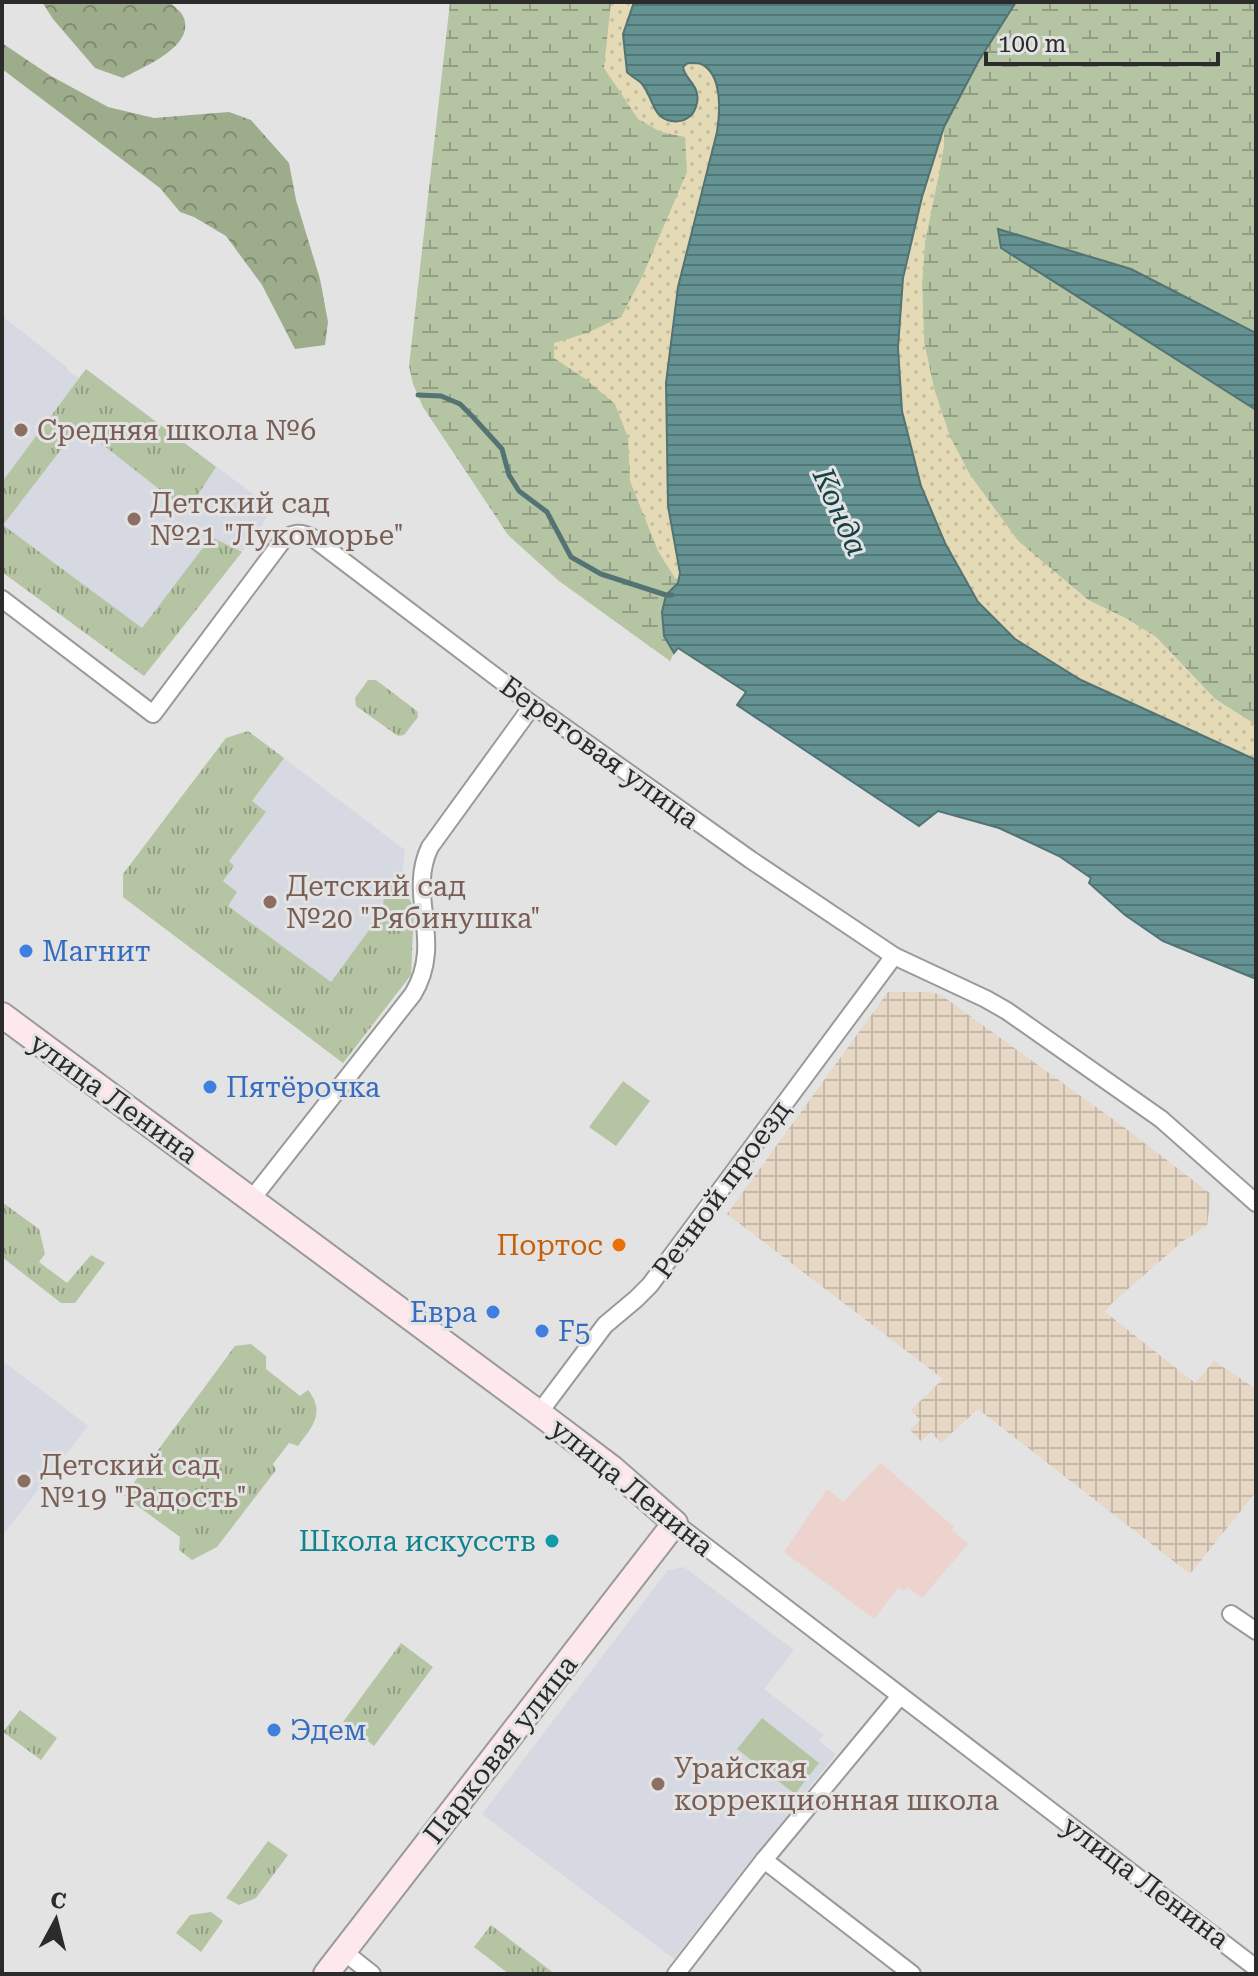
<svg xmlns="http://www.w3.org/2000/svg" width="1258" height="1976" font-family="'Roboto Serif',serif">
<style>
.commercial{fill:#edd3cd}
.industrial{fill:url(#industrial-grid)}
.built{fill:#d6d9e1}
.grass{fill:url(#grass-tufts)}
.forest{fill:url(#forest-crowns)}
.wetland{fill:url(#wetland-marsh)}
.sand{fill:url(#sand-dots)}
.garden{fill:#b5c4a2}
.water{fill:url(#water-rules);stroke:#547373;stroke-width:2}
.lines{fill:none;stroke-linecap:round;stroke-linejoin:round}
.stream{stroke:#547373;stroke-width:5}
.street-casing{stroke:#9a9a9b;stroke-width:20}
.secondary-casing{stroke:#9a9a9b;stroke-width:28}
.street{stroke:#fff;stroke-width:16}
.secondary{stroke:#fde9ec;stroke-width:24}
.education-dot{fill:#8d6e63;stroke:#e3e3e4;stroke-width:3}
.shop-dot{fill:#3f7fe0;stroke:#e3e3e4;stroke-width:3}
.food-dot{fill:#e8710a;stroke:#e3e3e4;stroke-width:3}
.culture-dot{fill:#0f9aa8;stroke:#e3e3e4;stroke-width:3}
.labels{text-anchor:middle;stroke-width:6;stroke-linejoin:round;paint-order:stroke}
.education-label{font-size:28px;fill:#785e54;stroke:#e3e3e4;text-anchor:start}
.street-label{font-size:28px;fill:#2b2b2b;stroke:#e3e3e4}
.shop-label{font-size:28px;fill:#366cbe;stroke:#e3e3e4;text-anchor:start}
.food-label{font-size:28px;fill:#c56008;stroke:#e3e3e4;text-anchor:end}
.culture-label{font-size:28px;fill:#0d838f;stroke:#e3e3e4;text-anchor:end}
.water-label{font-size:30px;font-style:italic;fill:#164243;stroke:#e3e3e4}
</style>
<defs>
<pattern id="industrial-grid" width="8" height="8" patternUnits="userSpaceOnUse" patternTransform="scale(2)"><rect width="8" height="8" fill="#e7d7c5"/><path d="M0 4h8M4 0v8" fill="none" stroke="#c6b9a9"/></pattern>
<pattern id="grass-tufts" width="24" height="20" patternUnits="userSpaceOnUse" patternTransform="scale(2)"><rect width="24" height="20" fill="#b5c4a2"/><path d="M3 7l-1-3M5 7V3M7 7l1-3M15 17l-1-3M17 17v-4M19 17l1-3" fill="none" stroke="#939f84"/></pattern>
<pattern id="forest-crowns" width="20" height="18" patternUnits="userSpaceOnUse" patternTransform="scale(2)"><rect width="20" height="18" fill="#9dac8b"/><path d="M2 6a3 3 0 1 1 6 0M12 15a3 3 0 1 1 6 0" fill="none" stroke="#808c72"/></pattern>
<pattern id="wetland-marsh" width="20" height="14" patternUnits="userSpaceOnUse" patternTransform="scale(2)"><rect width="20" height="14" fill="#b5c4a2"/><path d="M1 5h8M5 5V1M11 12h8M15 12V8" fill="none" stroke="#939f84"/></pattern>
<pattern id="sand-dots" width="8" height="8" patternUnits="userSpaceOnUse" patternTransform="scale(2)"><rect width="8" height="8" fill="#e4dab5"/><path d="M2 2h.1M6 6h.1" fill="none" stroke="#c4bb9c" stroke-width="1.8" stroke-linecap="round"/></pattern>
<pattern id="water-rules" width="6" height="5" patternUnits="userSpaceOnUse" patternTransform="scale(2)"><rect width="6" height="5" fill="#659292"/><path d="M0 2.5h6" fill="none" stroke="#537777"/></pattern>
</defs>
<rect width="100%" height="100%" fill="#e3e3e4"/>
<!-- commercial -->
<polygon class="commercial" points="881,1463 954,1527 952,1530 968,1544 922,1598 908,1587 904,1591 898,1588 874,1619 784,1552 827,1489 843,1502"/>
<!-- industrial -->
<polygon class="industrial" points="888,992 931,992 941,995 1125,1128 1211,1194 1207,1226 1183,1241 1111,1304 1105,1312 1195,1383 1214,1361 1256,1389 1256,1492 1190,1574 978,1409 941,1443 931,1432 921,1441 910,1430 920,1420 911,1410 943,1379 727,1214"/>
<!-- built -->
<g class="built">
<polygon points="2,316 67,367 68,371 74,375 79,378 86,369 272,508 260,529 144,676 2,572"/>
<polygon points="248,731 405,850 401,886 414,907 411,975 343,1063 123,897 123,874 226,738"/>
<polygon points="2,1360 88,1426 2,1536"/>
<polygon points="684,1567 794,1650 764,1689 824,1735 819,1741 836,1754 674,1959 482,1814 668,1570"/>
</g>
<!-- grass -->
<g class="grass">
<polygon points="86,369 216,467 187,511 79,426 3,525 142,628 211,537 242,552 144,676 2,572 2,482"/>
<polygon points="368,680 376,680 417,711 418,717 404,735 398,736 356,706 355,698"/>
<polygon points="248,731 284,758 252,801 266,812 229,861 234,866 223,881 237,892 228,906 331,982 383,911 384,884 401,886 414,907 411,975 343,1063 123,897 123,874 226,738"/>
<polygon points="2,1202 39,1229 45,1254 39,1262 67,1283 91,1255 105,1263 75,1303 61,1303 2,1257"/>
<path d="M 251,1344 L 266,1356 L 266,1369 L 300,1396 L 308,1390 C 326,1413 312,1427 298,1446 L 289,1443 L 273,1464 L 276,1470 L 217,1547 L 192,1560 L 179,1550 L 180,1537 L 124,1496 L 235,1346 Z"/>
<polygon points="401,1643 433,1667 374,1746 343,1722"/>
<polygon points="20,1710 57,1738 41,1760 3,1732"/>
<polygon points="268,1841 288,1855 256,1898 239,1905 226,1898"/>
<polygon points="211,1912 223,1921 201,1952 176,1933 190,1915"/>
<polygon points="491,1925 555,1974 509,1974 474,1947"/>
</g>
<!-- forest -->
<g class="forest">
<path d="M 42,2 L 170,2 C 173,6 181,11 183,16 C 197,46 143,67 123,78 L 95,68 L 53,19 Z"/>
<polygon points="2,43 51,76 108,107 154,118 229,112 251,120 289,163 296,200 320,279 328,322 325,345 295,349 262,285 226,236 194,217 180,212 160,188 2,69"/>
</g>
<!-- wetland -->
<g class="wetland">
<polygon points="450,2 634,2 633,5 700,63 678,287 666,383 668,506 678,558 678,583 665,595 664,636 674,653 670,661 559,581 508,535 423,407 413,384 409,366"/>
<polygon points="1016,2 1256,2 1256,333 1131,269 998,230 1145,338 1256,410 1256,725 1215,699 1156,637 1127,619 1088,600 1018,541 970,475 950,437 934,389 924,342 922,283 925,241 939,173 944,145 944,127 978,62"/>
</g>
<!-- sand -->
<g class="sand">
<path d="M 611,2 L 634,2 L 623,34 L 627,72 L 640,82 L 658,116 L 692,82 L 684,76 L 683,67 L 688,63 C 690,63 699,63 701,64 C 723,74 720,113 717,132 L 678,287 L 666,383 L 668,506 L 680,573 L 678,583 L 658,551 L 630,481 L 628,438 L 615,404 L 584,378 L 554,358 L 554,343 L 587,333 L 621,317 L 642,277 L 687,172 L 685,137 L 661,132 L 638,119 L 604,68 Z"/>
<polygon points="944,127 944,145 939,173 925,241 922,283 924,342 934,389 950,437 970,475 1018,541 1088,600 1127,619 1156,637 1215,699 1256,725 1256,760 1081,680 1015,639 978,602 945,543 921,486 902,411 898,348 903,278 922,197"/>
</g>
<!-- garden -->
<g class="garden">
<polygon points="623,1081 650,1101 616,1146 589,1127"/>
<polygon points="762,1718 819,1763 795,1794 737,1749"/>
</g>
<!-- water -->
<g class="water">
<path d="M 634,2 L 1016,2 L 978,62 L 944,127 L 922,197 L 903,278 L 898,348 L 902,411 L 921,486 L 945,543 L 978,602 L 1015,639 L 1081,680 L 1256,760 L 1256,979 L 1163,941 L 1125,915 L 1089,883 L 1091,878 L 1059,856 L 999,828 L 938,811 L 919,826 L 737,705 L 746,692 L 678,648 L 674,653 L 664,636 L 662,612 L 666,595 L 678,583 L 680,573 L 668,506 L 666,383 L 678,287 L 717,132 C 720,113 723,74 701,64 C 699,63 691,63 688,63 L 683,67 C 685,79 696,83 697,94 C 699,101 695,113 689,117 C 684,121 677,122 671,121 C 652,118 653,96 642,84 C 638,79 631,77 627,72 L 623,34 Z"/>
<polygon points="998,229 1131,269 1256,333 1256,410 1001,248"/>
</g>
<g class="lines">
<!-- stream -->
<polyline class="stream" points="418,395 441,396 460,404 472,416 502,449 509,475 519,491 547,512 571,557 601,574 666,595 672,595"/>
<!-- street casing -->
<g class="street-casing">
<g id="street">
<path d="M 2,599 L 153,714 L 283,540 C 294,532 301,532 313,538 L 533,705 L 751,860 L 894,956 L 986,999 L 1007,1011 L 1161,1119 L 1256,1203"/>
<path d="M 251,1200 L 413,994 C 445,941 406,896 430,847 L 533,705"/>
<polyline points="539,1413 605,1325 636,1299 650,1285 894,956"/>
<polyline points="675,1523 1256,1968"/>
<polyline points="1231,1614 1256,1631"/>
<polyline points="764,1860 912,1974"/>
<polyline points="343,1951 372,1974"/>
<polyline points="676,1974 764,1860 900,1696"/>
</g>
</g>
<!-- secondary casing -->
<g class="secondary-casing">
<polyline id="secondary" points="2,1015 539,1413 612,1468 675,1523 326,1974"/>
</g>
<!-- street -->
<use href="#street" class="street"/>
<!-- secondary -->
<use href="#secondary" class="secondary"/>
</g>
<!-- markers -->
<g class="education-dot">
<circle cx="21" cy="430" r="8"/>
<circle cx="134" cy="519" r="8"/>
<circle cx="270" cy="902" r="8"/>
<circle cx="24" cy="1481" r="8"/>
<circle cx="658" cy="1784" r="8"/>
</g>
<g class="shop-dot">
<circle cx="26" cy="951" r="8"/>
<circle cx="210" cy="1087" r="8"/>
<circle cx="493" cy="1312" r="8"/>
<circle cx="542" cy="1331" r="8"/>
<circle cx="274" cy="1730" r="8"/>
</g>
<circle class="food-dot" cx="619" cy="1245" r="8"/>
<circle class="culture-dot" cx="552" cy="1541" r="8"/>
<g class="labels">
<!-- education labels -->
<g class="education-label">
<text x="37" y="440">Средняя школа №6</text>
<text x="150" y="513">Детский сад<tspan x="150" dy="32">№21 "Лукоморье"</tspan></text>
<text x="286" y="896">Детский сад<tspan x="286" dy="32">№20 "Рябинушка"</tspan></text>
<text x="40" y="1475">Детский сад<tspan x="40" dy="32">№19 "Радость"</tspan></text>
<text x="674" y="1778">Урайская<tspan x="674" dy="32">коррекционная школа</tspan></text>
</g>
<!-- street labels -->
<g class="street-label">
<text transform="translate(600 752) rotate(36)" y="10">Береговая улица</text>
<text transform="translate(114 1098) rotate(36)" y="10">улица Ленина</text>
<text transform="translate(721 1189) rotate(-54)" y="10">Речной проезд</text>
<text transform="translate(632 1487) rotate(39)" y="10">улица Ленина</text>
<text transform="translate(500 1749) rotate(-52)" y="10">Парковая улица</text>
<text transform="translate(1146 1882) rotate(37)" y="10">улица Ленина</text>
</g>
<!-- shop labels -->
<g class="shop-label">
<text x="42" y="961">Магнит</text>
<text x="226" y="1097">Пятёрочка</text>
<text x="477" y="1322" text-anchor="end">Евра</text>
<text x="558" y="1341">F5</text>
<text x="290" y="1740">Эдем</text>
</g>
<!-- food labels -->
<g class="food-label">
<text x="603" y="1255">Портос</text>
</g>
<!-- culture labels -->
<g class="culture-label">
<text x="536" y="1551">Школа искусств</text>
</g>
<!-- water labels -->
<g class="water-label">
<text transform="translate(840 512) rotate(66)" y="10">Конда</text>
</g>
</g>
<!-- border -->
<rect width="1258" height="1976" fill="none" stroke="#2b2b2b" stroke-width="8"/>
<!-- north arrow -->
<g transform="translate(56 1920) rotate(7)" stroke="#e3e3e4" stroke-width="6" paint-order="stroke">
<path d="M0-6L14 30L0 20L-14 30Z" fill="#2b2b2b"/>
<text y="-12" font-size="22" font-weight="bold" text-anchor="middle" fill="#2b2b2b">С</text>
</g>
<!-- scale -->
<path d="M986 52v12h232v-12" fill="none" stroke="#2b2b2b" stroke-width="4"/>
<text x="998" y="52" font-size="24" fill="#2b2b2b" stroke="#e3e3e4" stroke-width="6" paint-order="stroke">100 m</text>
</svg>
